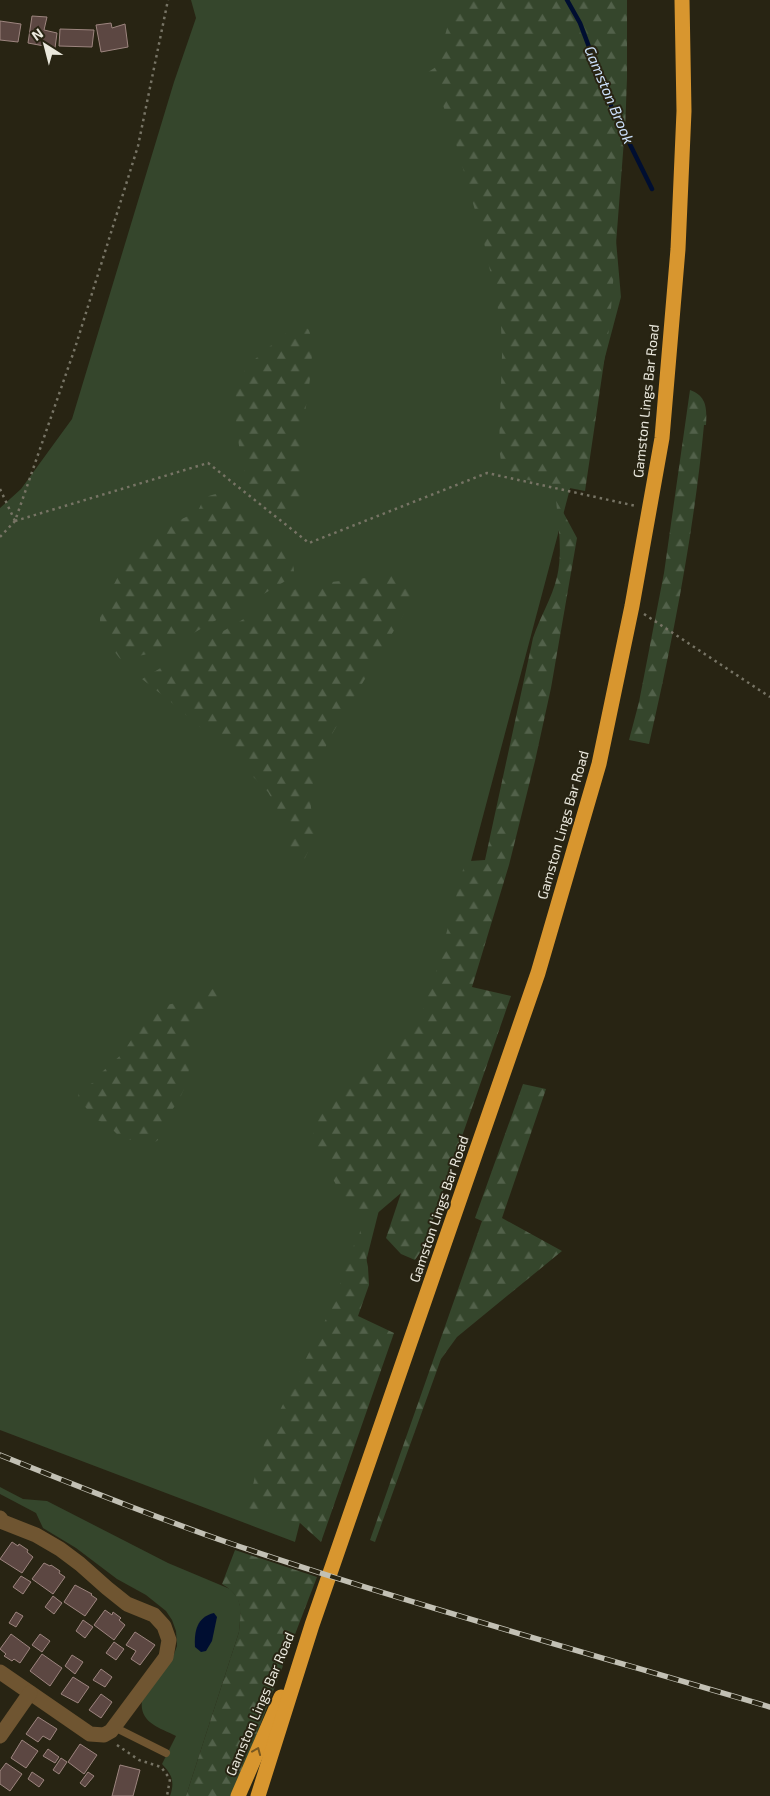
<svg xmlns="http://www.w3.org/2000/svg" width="770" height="1796" font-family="'Exo 2',sans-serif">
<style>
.green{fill:#35462c}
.forest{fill:url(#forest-firs)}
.water{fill:#000e31}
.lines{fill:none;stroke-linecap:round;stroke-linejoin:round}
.stream{stroke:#000e31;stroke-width:4.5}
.building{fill:#5c4742;stroke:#9d857f}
.path{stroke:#777465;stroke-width:2.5;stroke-dasharray:2.5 4;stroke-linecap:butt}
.lane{stroke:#6f5531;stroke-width:8}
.street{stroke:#6f5531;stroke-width:15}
.highway{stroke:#d8962f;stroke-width:15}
.rail-casing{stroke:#c2c0b4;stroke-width:5.5}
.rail{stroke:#282413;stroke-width:4;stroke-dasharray:11;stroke-linecap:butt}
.oneway{stroke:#775720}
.labels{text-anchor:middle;stroke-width:4;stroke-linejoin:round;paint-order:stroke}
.street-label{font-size:14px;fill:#eae8dd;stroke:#282413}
.water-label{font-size:15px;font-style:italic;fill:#cce0fb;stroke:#282413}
</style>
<defs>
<pattern id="forest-firs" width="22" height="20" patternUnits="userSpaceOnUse" patternTransform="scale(1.25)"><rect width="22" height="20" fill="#35462c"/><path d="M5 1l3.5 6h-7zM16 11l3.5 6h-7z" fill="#52614a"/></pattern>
</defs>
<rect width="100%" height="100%" fill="#282413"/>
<!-- green -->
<g class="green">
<polygon points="191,0 595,0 621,297 394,1151 295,1542 0,1430 0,508 21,489 72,419 174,82 196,18"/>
<path d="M 0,1487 L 23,1499 L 47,1501 L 168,1563 L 230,1589 L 238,1598 L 241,1610 L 239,1632 L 186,1796 L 170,1796 C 175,1781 172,1775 162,1764 L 176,1736 C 159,1727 139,1723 142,1700 L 173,1657 L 177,1646 L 176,1631 L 172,1620 L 166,1611 L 146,1595 L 117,1579 L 76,1548 L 43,1528 L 36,1513 L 0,1494 Z"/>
</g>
<!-- forest -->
<g class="forest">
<polygon points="455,0 567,0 624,140 610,322 585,491 503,475 499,447 502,355 501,325 494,289 483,238 456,144 438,90 425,74 436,67"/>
<path d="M 571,0 L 627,0 L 627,78 L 625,132 C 619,119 612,106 608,93 C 598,62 587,28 571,0 Z"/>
<path d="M 300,326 L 308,329 C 318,344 306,405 303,425 L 296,423 L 302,432 L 302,504 L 297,511 L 287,516 L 272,515 L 268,513 L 258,501 L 248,484 L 240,454 L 234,404 L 238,384 L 247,366 L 281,337 L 291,330 Z"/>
<path d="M 690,390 C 707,396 707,409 706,425 L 704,425 C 694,532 673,639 649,744 L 629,740 L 639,702 L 664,573 Z"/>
<path d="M 216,494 L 221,494 L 230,498 C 250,516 295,542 294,573 L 287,580 L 257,598 L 209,624 L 165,650 L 121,660 L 100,633 L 100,617 L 104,603 L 120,573 L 145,546 L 155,531 L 195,513 C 206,504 196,498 216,494 Z"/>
<path d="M 556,499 L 577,538 L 551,688 L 535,761 L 509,865 L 472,987 L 511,996 L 423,1248 L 415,1260 L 401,1254 L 386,1238 L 401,1193 L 360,1228 L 368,1267 L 369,1285 L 358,1316 L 394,1333 L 321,1542 L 300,1523 L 248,1508 L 257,1467 L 266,1438 L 332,1307 L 360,1228 L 313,1143 L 313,1121 L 328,1103 L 388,1046 L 410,1033 L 423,1009 L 437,969 L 464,866 L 470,861 L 485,860 L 533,638 C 540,617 552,598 557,577 C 563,552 558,524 556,499 Z"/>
<path d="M 391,575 C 405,579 415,587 411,602 L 329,739 L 315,774 L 310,799 L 314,832 L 312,843 L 305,858 L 298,863 L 294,862 L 290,855 L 289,840 L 282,817 L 268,792 L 236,759 L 176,706 L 142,679 L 291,591 L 306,585 Z"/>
<polygon points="216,987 224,989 223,997 193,1032 190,1065 186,1085 178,1102 168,1115 158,1140 148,1147 132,1140 121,1138 108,1125 95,1119 78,1098 79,1091 94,1082 102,1072 123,1053 145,1018 153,1010 161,1006 197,999"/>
<polygon points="523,1084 546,1089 502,1218 562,1251 457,1337 441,1359 375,1542 370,1540 482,1221 475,1218"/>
<path d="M 235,1550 L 317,1577 L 233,1796 L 186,1796 L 239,1632 C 241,1610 244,1597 222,1584 Z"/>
</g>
<!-- water -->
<path class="water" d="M 214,1613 L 217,1617 L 212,1641 L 206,1651 L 201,1652 L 195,1647 C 194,1631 197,1617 214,1613 Z"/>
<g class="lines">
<!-- stream -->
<polyline class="stream" points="567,0 580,23 612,108 652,189"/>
</g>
<!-- building -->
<g class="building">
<polygon points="32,16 47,17 44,30 57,33 55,48 28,43"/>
<polygon points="0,21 21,24 18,42 0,40"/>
<polygon points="111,23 112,28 125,24 128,47 101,52 96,25"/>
<polygon points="60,29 94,30 92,47 59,46"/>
<polygon points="12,1542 18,1546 19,1544 28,1550 27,1552 33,1557 22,1573 0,1559"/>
<polygon points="44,1563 50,1566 51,1565 60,1571 59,1573 65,1577 53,1594 32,1579"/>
<polygon points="21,1576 31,1582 23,1594 13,1587"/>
<polygon points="75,1585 92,1594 91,1595 97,1599 85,1616 64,1602"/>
<polygon points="53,1596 62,1603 54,1614 45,1607"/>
<polygon points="105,1610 112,1615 113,1612 121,1618 119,1620 125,1625 114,1640 94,1625"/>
<polygon points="16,1612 23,1616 16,1627 9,1623"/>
<polygon points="83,1620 93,1627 85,1638 76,1631"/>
<polygon points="135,1632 155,1645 140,1665 131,1659 136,1651 126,1645"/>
<polygon points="11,1634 30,1648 20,1663 14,1659 12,1661 4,1656 6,1654 0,1649"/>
<polygon points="40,1634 50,1641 42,1652 32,1645"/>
<polygon points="114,1642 124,1649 116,1660 106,1653"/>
<polygon points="42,1654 62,1668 50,1686 30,1671"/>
<polygon points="72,1655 83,1662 75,1674 65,1666"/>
<polygon points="101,1669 112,1677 105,1687 93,1680"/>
<polygon points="73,1677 89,1687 78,1703 61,1694"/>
<polygon points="101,1694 112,1702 101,1718 89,1710"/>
<polygon points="38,1717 57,1729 50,1740 43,1736 38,1742 26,1734"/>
<polygon points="22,1740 38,1751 26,1768 11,1758"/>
<polygon points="80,1744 97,1755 84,1774 68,1762"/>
<polygon points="48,1749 59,1757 55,1763 43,1756"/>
<polygon points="61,1758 67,1762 59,1774 53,1770"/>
<polygon points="6,1763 22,1774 10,1791 0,1784 0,1771"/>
<polygon points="120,1765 140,1770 133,1796 112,1796"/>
<polygon points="32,1772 44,1780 39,1787 28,1779"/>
<polygon points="88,1772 94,1776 85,1787 80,1783"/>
</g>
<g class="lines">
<!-- path -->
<g class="path">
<polyline points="0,489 15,521"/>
<polyline points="15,521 208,463 309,543 487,473 636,506"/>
<polyline points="0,537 15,521 75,348 138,146 168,0"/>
<polyline points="644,614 770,697"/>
<polyline points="117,1745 139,1760 161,1767 170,1779 167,1796"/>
</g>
<!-- lane -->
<polyline class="lane" points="114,1727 166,1753"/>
<!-- street -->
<g class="street">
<polyline points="0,1518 3,1522 36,1535 60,1549 80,1564 107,1588 127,1604 154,1615 164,1626 169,1640 166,1657 111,1731 104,1735 90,1734 0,1672"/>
<polyline points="0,1736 30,1693"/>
</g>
<!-- highway -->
<g class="highway">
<polyline points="238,1796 281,1697"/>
<polyline points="258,1796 312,1625 538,973 599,764 632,606 662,438 678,249 684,111 682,0"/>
</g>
<!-- rail casing -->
<g class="rail-casing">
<path id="rail" d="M 0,1455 C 77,1486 154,1517 232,1544 C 410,1604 591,1654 770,1707"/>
</g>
<!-- rail -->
<use href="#rail" class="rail"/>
</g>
<!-- one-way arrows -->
<defs><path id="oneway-chevron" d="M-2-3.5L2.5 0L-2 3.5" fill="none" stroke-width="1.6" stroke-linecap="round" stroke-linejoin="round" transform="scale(1.25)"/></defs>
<use class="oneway" href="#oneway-chevron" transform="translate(257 1751) rotate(-67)"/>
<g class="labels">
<!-- street labels -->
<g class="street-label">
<text transform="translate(646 401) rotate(-84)" y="5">Gamston Lings Bar Road</text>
<text transform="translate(563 825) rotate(-74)" y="5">Gamston Lings Bar Road</text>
<text transform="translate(439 1209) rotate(-71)" y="5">Gamston Lings Bar Road</text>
<text transform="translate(260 1704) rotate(-67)" y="5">Gamston Lings Bar Road</text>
</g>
<!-- water labels -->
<g class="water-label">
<text transform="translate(609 95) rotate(67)" y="5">Gamston Brook</text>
</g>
</g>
<!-- north arrow -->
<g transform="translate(45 45) rotate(324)" stroke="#282413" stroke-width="4" paint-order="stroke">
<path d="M0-4L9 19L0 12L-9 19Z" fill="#eae8dd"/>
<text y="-8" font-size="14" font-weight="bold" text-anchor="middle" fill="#eae8dd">N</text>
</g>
</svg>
